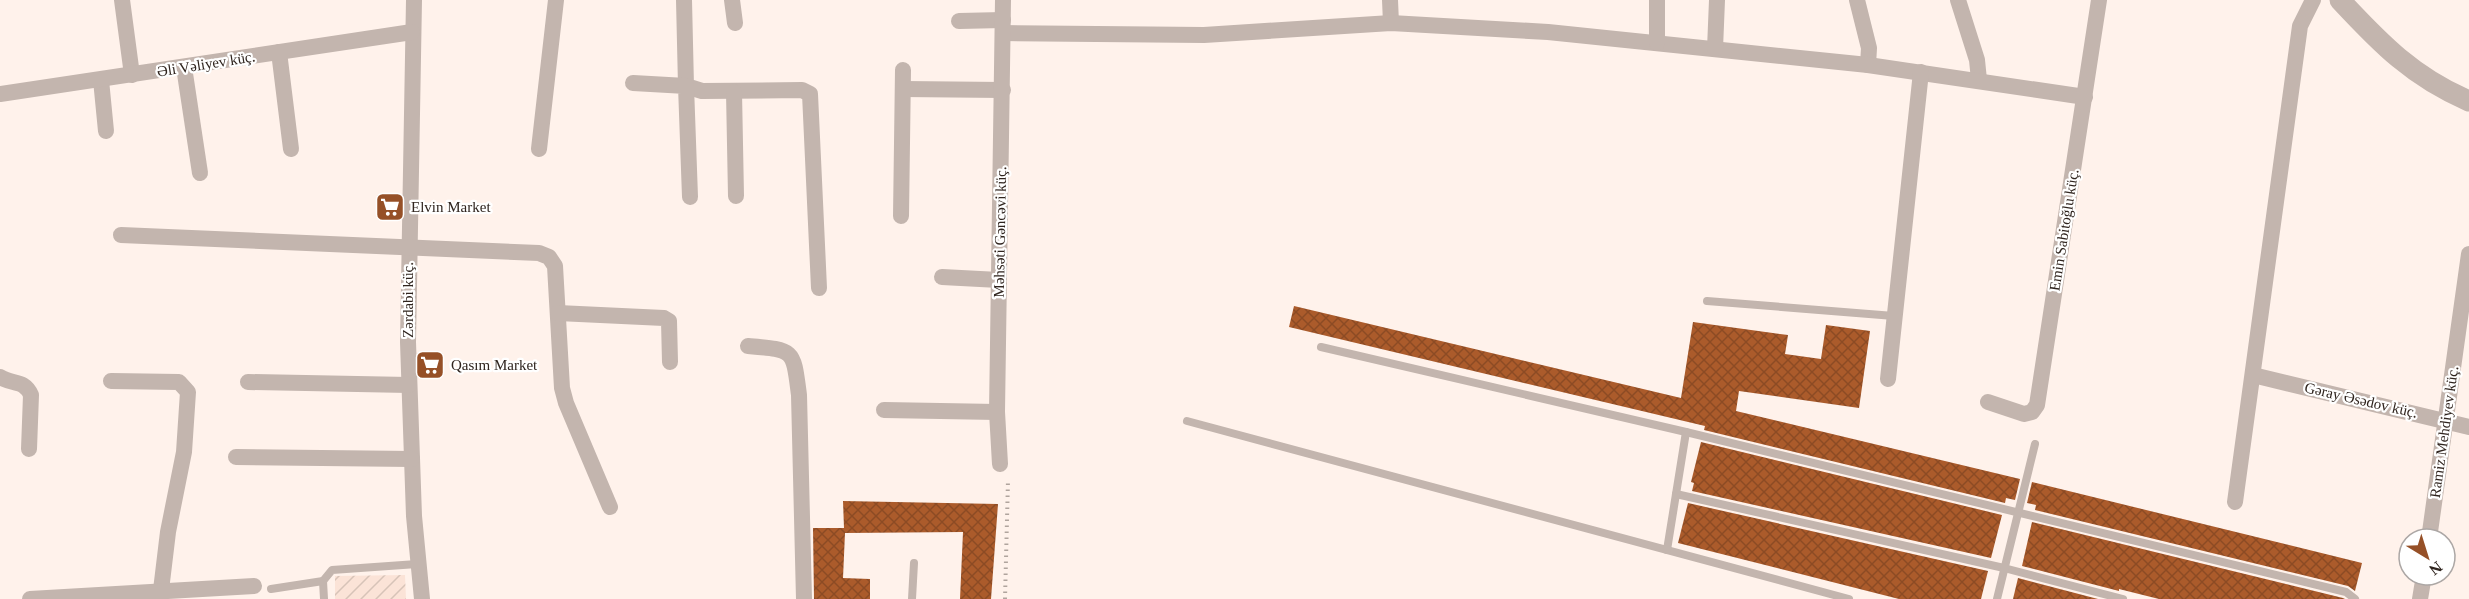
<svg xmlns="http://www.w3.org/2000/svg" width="2469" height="599" font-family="Georgia,serif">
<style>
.industrial{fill:url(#industrial-furrows)}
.building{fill:url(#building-cross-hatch)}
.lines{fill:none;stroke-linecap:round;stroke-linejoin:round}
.path{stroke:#b0a49d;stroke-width:4;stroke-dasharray:1.5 4.5;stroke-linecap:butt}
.service{stroke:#c3b5ae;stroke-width:8}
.minor{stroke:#c3b5ae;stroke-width:16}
.tertiary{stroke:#c3b5ae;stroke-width:21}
.labels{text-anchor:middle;stroke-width:4.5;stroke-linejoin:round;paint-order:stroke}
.street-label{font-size:15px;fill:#2f241e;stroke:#fff}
.poi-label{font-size:15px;fill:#2f241e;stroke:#fff;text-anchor:start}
</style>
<defs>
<pattern id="industrial-furrows" width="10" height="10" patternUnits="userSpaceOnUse" patternTransform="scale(1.5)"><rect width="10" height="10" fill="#fbe3d7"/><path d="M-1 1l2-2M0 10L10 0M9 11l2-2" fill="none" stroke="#d7c3b8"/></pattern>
<pattern id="building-cross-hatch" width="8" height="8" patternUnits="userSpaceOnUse" patternTransform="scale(1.5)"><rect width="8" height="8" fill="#ab5b2b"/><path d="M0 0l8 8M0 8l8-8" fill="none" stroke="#8c4b24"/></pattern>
</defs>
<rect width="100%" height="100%" fill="#fff2eb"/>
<!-- industrial -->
<polygon class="industrial" points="405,575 406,599 335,599 335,576"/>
<!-- building -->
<g class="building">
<polygon points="1294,306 1681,398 1693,322 1788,335 1785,354 1821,359 1826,325 1870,331 1859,408 1739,391 1736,411 2020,479 2015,500 2006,498 2005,503 1704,430 1705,426 1289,327"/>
<polygon points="1701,442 2002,515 1991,558 1692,491 1694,483 1691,482"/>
<polygon points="2032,482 2362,563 2355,591 2348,586 2035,510 2036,505 2027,503"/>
<polygon points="843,501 998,504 991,599 960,599 963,532 845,533 843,578 870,579 870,599 814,599 813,528 844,528"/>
<polygon points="1688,503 1988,571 1981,599 1899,599 1678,543"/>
<polygon points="2032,522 2343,598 2345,599 2159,599 2119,589 2119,591 2022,566"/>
<polygon points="2018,578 2098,599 2013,599"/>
</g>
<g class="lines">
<!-- path -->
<polyline class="path" points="1005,599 1008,480"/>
<!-- service -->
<g class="service">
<polyline points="1707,301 1894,316"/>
<polyline points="1321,347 1686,432 2346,592 2355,599"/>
<polyline points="1187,421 1849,599"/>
<polyline points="1676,494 2004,568 2123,599"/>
<polyline points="1667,550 1686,432"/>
<polyline points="323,581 324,599"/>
<polyline points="271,589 323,581 332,570 417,564"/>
<polyline points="912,599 914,563"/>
<polyline points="1997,599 2035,444"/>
</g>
<!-- minor -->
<g class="minor">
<polyline points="122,0 132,75"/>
<polyline points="414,0 408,342 414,516 422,599"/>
<polyline points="684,0 686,86 702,91 802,90 810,94 819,288"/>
<polyline points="732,0 735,23"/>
<polyline points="1390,0 1391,23"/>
<polyline points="1857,0 1869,48 1868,65"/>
<polyline points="1958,0 1977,60 1979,80"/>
<polyline points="959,21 1003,20"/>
<polyline points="1003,33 1204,35 1391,23 1548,32 1868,65 2085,97"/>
<polyline points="1657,43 1657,0"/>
<polyline points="1715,49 1717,0"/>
<polyline points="279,52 291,149"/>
<polyline points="184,67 200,173"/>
<polyline points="101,80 106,131"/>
<polyline points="633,83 686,86 690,197"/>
<polyline points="903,89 1003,90"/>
<polyline points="734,92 736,196"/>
<polyline points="0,94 412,32"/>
<polyline points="539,149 556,0"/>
<polyline points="901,216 903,70"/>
<polyline points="121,235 539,253 549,257 555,266 562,388 566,403 610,507"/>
<polyline points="942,277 999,280"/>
<polyline points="558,313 664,318 669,321 670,362"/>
<path d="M 748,346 C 795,350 793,349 799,395 L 804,599"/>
<polyline points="2253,375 2469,427"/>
<path d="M 0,377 C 12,385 24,379 31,395 L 29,449"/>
<polyline points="1888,379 1921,72"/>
<polyline points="111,381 179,382 188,392 184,452 168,532 161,590"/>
<polyline points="248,382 409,385"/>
<polyline points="1988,402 2024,414 2032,412 2037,405 2099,0"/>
<polyline points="884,410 997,412"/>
<polyline points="236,457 412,459"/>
<polyline points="1000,464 997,412 1003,0"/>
<polyline points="2235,502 2300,26 2313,0"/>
<polyline points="2429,539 2469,254"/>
<polyline points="30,599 254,586"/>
<polyline points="2420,599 2424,575"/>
</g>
<!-- tertiary -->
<path class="tertiary" d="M 2340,0 C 2381,44 2413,77 2469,101"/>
</g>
<!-- icons -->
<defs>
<g id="supermarket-square" transform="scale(1.5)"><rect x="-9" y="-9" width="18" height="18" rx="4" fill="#965027" stroke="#fff"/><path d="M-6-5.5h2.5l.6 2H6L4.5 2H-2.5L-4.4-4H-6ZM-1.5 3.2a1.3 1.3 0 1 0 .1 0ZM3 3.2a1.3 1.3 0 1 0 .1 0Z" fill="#fff"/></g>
</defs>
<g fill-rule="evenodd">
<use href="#supermarket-square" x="390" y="207"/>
<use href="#supermarket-square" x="430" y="365"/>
</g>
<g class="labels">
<!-- street labels -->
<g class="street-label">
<text transform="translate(206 64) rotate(-9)" y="5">Əli Vəliyev küç.</text>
<text transform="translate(2064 230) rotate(-81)" y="5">Emin Sabitoğlu küç.</text>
<text transform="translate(1000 232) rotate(-89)" y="5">Məhsəti Gəncəvi küç.</text>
<text transform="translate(408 300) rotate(-90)" y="5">Zərdabi küç.</text>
<text transform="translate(2361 400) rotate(13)" y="5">Gəray Əsədov küç.</text>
<text transform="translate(2444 432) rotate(-82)" y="5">Ramiz Mehdiyev küç.</text>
</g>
<!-- poi labels -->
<g class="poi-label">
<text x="411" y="212">Elvin Market</text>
<text x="451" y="370">Qasım Market</text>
</g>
</g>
<!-- north arrow -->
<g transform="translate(2427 557) rotate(142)"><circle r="28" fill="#ffffff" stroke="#aca7a5" stroke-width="1.5"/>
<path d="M0-4.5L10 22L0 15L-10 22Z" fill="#965027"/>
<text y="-9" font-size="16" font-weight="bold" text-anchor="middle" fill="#2f241e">N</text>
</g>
</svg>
